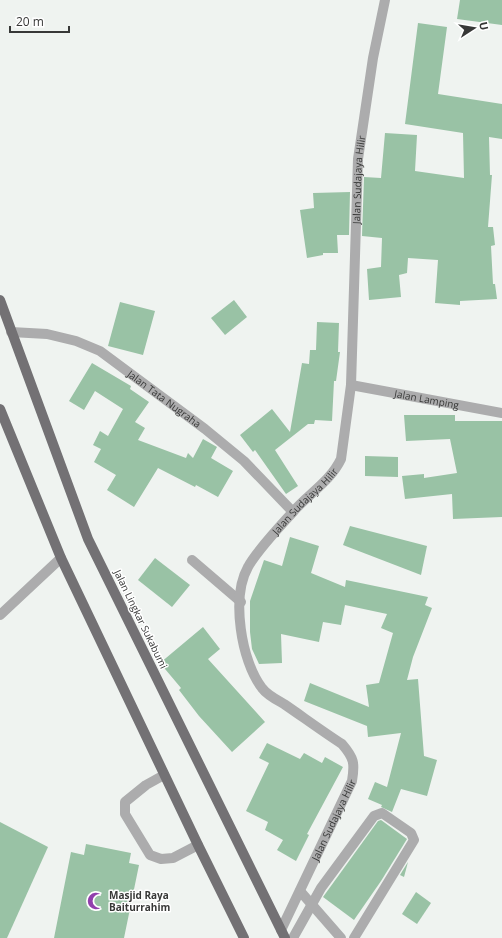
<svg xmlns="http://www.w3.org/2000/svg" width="502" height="938" font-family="'Open Sans',sans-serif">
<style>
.building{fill:#99c2a5}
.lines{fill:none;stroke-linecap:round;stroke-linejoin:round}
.lane{stroke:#acacad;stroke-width:10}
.street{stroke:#acacad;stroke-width:10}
.primary{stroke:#737174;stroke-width:10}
.labels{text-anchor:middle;stroke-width:3;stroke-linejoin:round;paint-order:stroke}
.street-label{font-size:10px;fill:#373837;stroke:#fff}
.poi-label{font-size:10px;font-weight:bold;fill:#373837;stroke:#fff;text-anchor:start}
</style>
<rect width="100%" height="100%" fill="#eff3f0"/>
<!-- building -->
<g class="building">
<polygon points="460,0 502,0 502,25 457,19"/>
<polygon points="418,23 447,27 438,94 502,104 502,139 489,137 490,175 492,175 488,227 493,227 495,245 491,246 493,284 495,284 497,299 460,301 460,305 435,303 438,260 408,258 407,273 399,275 401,297 369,300 367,269 381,267 382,238 362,236 364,177 381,178 385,133 417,135 415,171 464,178 463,133 405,124"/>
<polygon points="350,192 349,235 337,235 338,253 323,253 323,255 307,258 300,210 314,208 313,193"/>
<polygon points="234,300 247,317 225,335 211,318"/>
<polygon points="120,302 155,311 143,355 108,346"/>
<polygon points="317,322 339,323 338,352 340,352 336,381 334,381 332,421 315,420 314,424 308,424 275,450 298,486 286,494 255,450 253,452 240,435 272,409 290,432 302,363 309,364 310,350 316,350"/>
<polygon points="92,363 131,386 130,389 149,402 135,422 145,428 138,440 186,458 188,453 193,458 203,439 217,447 211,458 233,471 218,497 196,485 195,487 158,468 134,507 107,490 116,475 94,462 101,449 93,445 100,431 108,436 123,409 95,391 84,410 69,401"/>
<polygon points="404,415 455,415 455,421 502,421 502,517 453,519 452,494 405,499 402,476 424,474 424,478 457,473 450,439 406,441"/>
<polygon points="365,456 398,457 398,477 365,476"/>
<polygon points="350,526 427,546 421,575 343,545"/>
<polygon points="290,537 319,546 311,573 345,587 346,580 428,597 425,605 432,608 413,657 407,680 418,679 424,756 437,760 427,796 401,789 392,812 381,807 382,805 368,799 375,782 387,787 401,733 368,737 367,726 304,701 310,683 369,707 366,685 379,683 393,633 381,628 387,614 345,605 341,625 323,622 319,642 281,634 282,663 259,664 252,649 250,632 250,601 264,560 282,566"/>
<polygon points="155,558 190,585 172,607 138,580"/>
<polygon points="203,627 220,649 208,659 265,722 232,752 199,716 179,690 181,688 160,663"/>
<polygon points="267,743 300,759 304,753 322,763 325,757 343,767 307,834 309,835 296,861 277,850 283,840 265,830 268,822 246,811 269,763 259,758"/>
<polygon points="381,820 407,839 381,881 354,920 323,897 378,821"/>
<polygon points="0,822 48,847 7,938 0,938"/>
<polygon points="86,844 131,853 129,863 139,865 124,938 54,938 71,852 84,855"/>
<polygon points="408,862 404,877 400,875"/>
<polygon points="416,892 431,903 417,924 402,914"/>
</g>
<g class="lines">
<!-- lane -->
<g class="lane">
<polyline points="192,560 241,602"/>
<polyline points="164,775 146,785 125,802 125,814 150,855 161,859 173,858 198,845"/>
<polyline points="300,891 341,938"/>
<polyline points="293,938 321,888 374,816 382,813 411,833 414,840 354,938"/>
</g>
<!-- street -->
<g class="street">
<path id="s1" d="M 11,332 L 47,334 L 76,341 L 100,351 L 205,429 L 244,461 L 293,512"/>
<path id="s2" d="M 351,385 L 502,413"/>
<polyline points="0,615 61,558"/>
<path id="s3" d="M 281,930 L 352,781 C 355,763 354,758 342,744 C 322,731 303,717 284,704 C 277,700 267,695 262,688 C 241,661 231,597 248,567 C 256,552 280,526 292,513 C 308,494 330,482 341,459 L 351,385 L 358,159 L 373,58 L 385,0"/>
</g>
<!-- primary -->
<g class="primary">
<polyline points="0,300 88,539 285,938"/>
<polyline points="0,409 61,558 198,845 244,938"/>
</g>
</g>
<!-- icons -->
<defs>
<g id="mosque-bare" transform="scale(1.38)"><path d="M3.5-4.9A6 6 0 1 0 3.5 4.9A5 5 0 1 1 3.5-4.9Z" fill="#923fad" stroke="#fff" stroke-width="2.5" paint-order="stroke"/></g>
</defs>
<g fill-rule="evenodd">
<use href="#mosque-bare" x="96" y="901"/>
</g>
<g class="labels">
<!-- street labels -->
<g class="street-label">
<text dy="4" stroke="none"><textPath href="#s3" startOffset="853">Jalan Sudajaya Hilir</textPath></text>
<text dy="4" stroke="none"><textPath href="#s1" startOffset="172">Jalan Tata Nugraha</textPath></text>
<text dy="4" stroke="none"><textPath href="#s2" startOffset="77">Jalan Lamping</textPath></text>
<text dy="4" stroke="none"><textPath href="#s3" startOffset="517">Jalan Sudajaya Hilir</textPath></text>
<text transform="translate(141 619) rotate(64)" y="4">Jalan Lingkar Sukabumi</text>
<text dy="4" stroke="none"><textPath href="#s3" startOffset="122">Jalan Sudajaya Hilir</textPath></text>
</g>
<!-- poi labels -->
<g class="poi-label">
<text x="109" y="899">Masjid Raya<tspan x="109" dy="12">Baiturrahim</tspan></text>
</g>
</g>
<!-- north arrow -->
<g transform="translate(474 28) rotate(78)" stroke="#ffffff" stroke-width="3" paint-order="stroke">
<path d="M0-3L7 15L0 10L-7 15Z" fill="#373837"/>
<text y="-6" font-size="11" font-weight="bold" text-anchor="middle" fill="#373837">U</text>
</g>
<!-- scale -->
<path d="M10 26v6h59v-6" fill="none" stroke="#373837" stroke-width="2"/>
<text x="16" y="26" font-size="12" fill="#373837" stroke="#ffffff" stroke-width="3" paint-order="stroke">20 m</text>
</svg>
